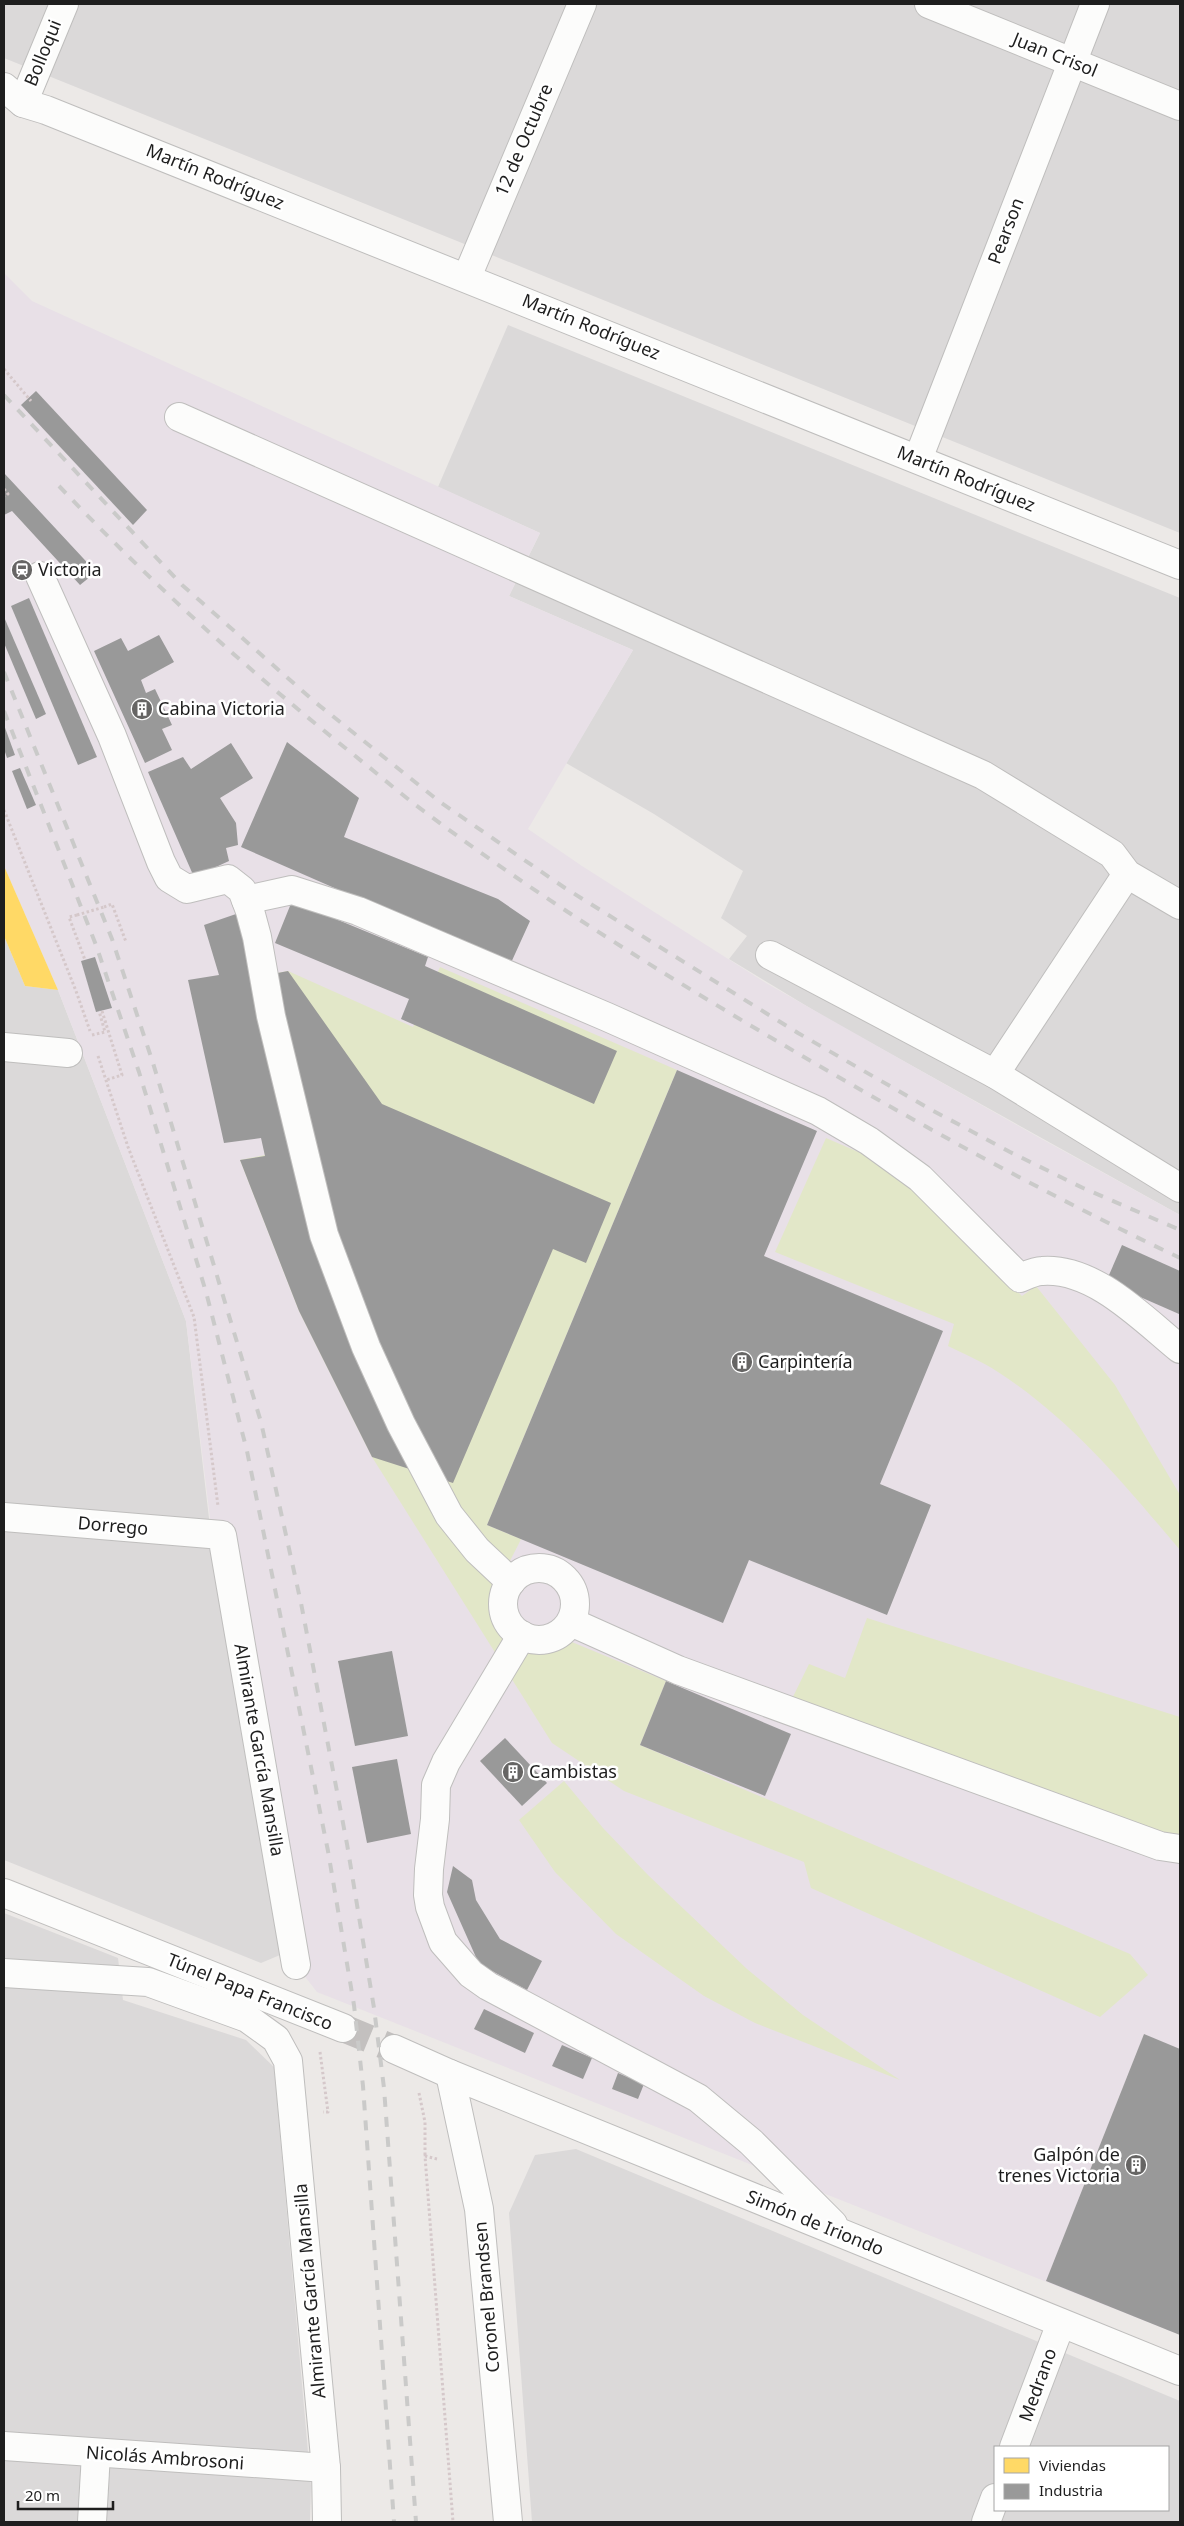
<svg xmlns="http://www.w3.org/2000/svg" width="1184" height="2526" font-family="'Noto Sans',sans-serif">
<style>
.residential{fill:#dbd9d9;fill-rule:evenodd}
.industrial{fill:#e8e0e7}
.grass{fill:#e2e7c8}
.homes{fill:#ffd966}
.industry{fill:#999}
.lines{fill:none;stroke-linecap:round;stroke-linejoin:round}
.minor-tunnel{stroke:#c3c0bf;stroke-width:28;stroke-dasharray:28 14;stroke-linecap:butt}
.minor-casing{stroke:#bfbebd;stroke-width:30}
.path{stroke:#d5c8ca;stroke-width:3;stroke-dasharray:2.5 2.5;stroke-linecap:butt}
.minor{stroke:#fcfcfb;stroke-width:28}
.rail{stroke:#cacac9;stroke-width:4;stroke-dasharray:10 10;stroke-linecap:butt}
.path-bridge{stroke:#d5c8ca;stroke-width:3;stroke-dasharray:2.5 2.5;stroke-linecap:butt}
.labels{text-anchor:middle;stroke-width:5;stroke-linejoin:round;paint-order:stroke}
.street-label{font-size:18px;fill:#1e1e1e;stroke:#fff}
.poi-label{font-size:18px;fill:#1e1e1e;stroke:#fff;text-anchor:start}
</style>
<rect width="100%" height="100%" fill="#ece9e7"/>
<!-- residential -->
<g class="residential">
<polygon points="4,4 1180,4 1180,533 4,58"/>
<polygon points="508,325 1180,598 1180,1215 828,1019 729,959 747,936 721,918 743,871 654,814 566,763 633,650 509,596 540,533 438,487"/>
<polygon points="4,936 25,986 58,990 186,1321 212,1544 280,1955 261,1963 4,1860"/>
<polygon points="4,1913 118,1958 123,2000 246,2040 274,2067 311,2486 310,2522 4,2522"/>
<path d="M 576,2149 L 1180,2401 L 1180,2522 L 532,2522 L 509,2213 L 535,2155 ZM 995,2447 L 1168,2447 L 1168,2510 L 995,2510 Z"/>
</g>
<!-- industrial -->
<polygon class="industrial" points="4,273 32,301 540,533 509,596 633,650 528,829 582,866 766,983 1038,1137 1180,1215 1180,2335 317,1992 296,1965 215,1559 186,1321 58,990 4,866"/>
<!-- grass -->
<g class="grass">
<path d="M 440,967 L 677,1070 L 487,1525 L 521,1539 C 514,1555 498,1580 496,1596 C 492,1626 514,1652 546,1649 C 553,1648 561,1643 567,1640 L 666,1681 L 640,1745 L 1130,1954 L 1148,1975 L 1100,2017 L 811,1888 L 804,1862 L 624,1791 L 552,1743 L 372,1457 L 299,1311 L 240,1160 L 265,1155 L 233,981 L 288,971 L 413,1027 Z"/>
<path d="M 826,1138 L 863,1154 L 913,1186 L 1022,1296 L 1036,1286 L 1115,1385 L 1180,1495 L 1180,1550 C 1125,1485 1071,1419 998,1372 C 983,1362 964,1354 948,1346 L 954,1324 L 775,1252 Z"/>
<polygon points="867,1618 1180,1717 1180,1856 787,1709 809,1664 845,1678"/>
<polygon points="564,1781 603,1828 648,1875 747,1969 803,2015 900,2080 755,2023 704,1996 616,1934 555,1872 519,1820"/>
</g>
<!-- homes -->
<polygon class="homes" points="4,866 58,990 25,986 4,936"/>
<!-- industry -->
<g class="industry">
<polygon points="36,391 147,510 133,525 21,405"/>
<polygon points="4,473 96,572 80,585 12,511 4,515"/>
<polygon points="29,598 97,757 78,765 11,606"/>
<polygon points="4,617 46,714 36,719 4,643"/>
<polygon points="159,635 174,662 141,680 146,693 155,689 172,725 162,729 172,750 145,763 94,651 121,638 128,651"/>
<polygon points="4,725 15,755 7,758 4,749"/>
<polygon points="287,742 359,798 344,837 498,899 530,921 510,965 241,847"/>
<polygon points="231,743 253,778 220,798 236,823 238,845 226,848 229,861 194,877 148,772 183,757 191,769"/>
<polygon points="20,768 36,805 27,809 12,771"/>
<polygon points="292,901 428,957 425,966 617,1051 594,1104 401,1019 409,999 275,943"/>
<polygon points="236,914 257,977 288,971 382,1104 611,1203 586,1263 553,1249 453,1483 372,1457 299,1311 240,1160 265,1156 261,1138 224,1143 188,980 219,975 204,925"/>
<polygon points="95,957 112,1008 96,1012 81,961"/>
<polygon points="677,1070 817,1131 764,1256 943,1331 880,1484 931,1505 887,1615 749,1560 723,1623 487,1525"/>
<polygon points="1122,1245 1180,1271 1179,1314 1106,1282"/>
<polygon points="392,1651 408,1736 355,1746 338,1661"/>
<polygon points="666,1681 791,1734 765,1796 640,1745"/>
<polygon points="505,1738 547,1783 522,1806 480,1761"/>
<polygon points="397,1759 411,1834 367,1843 352,1767"/>
<polygon points="453,1866 472,1880 476,1900 500,1939 542,1961 527,1990 479,1964 447,1892"/>
<polygon points="484,2009 534,2033 525,2053 474,2029"/>
<polygon points="1144,2034 1180,2049 1180,2335 1046,2281"/>
<polygon points="562,2045 592,2058 583,2079 552,2066"/>
<polygon points="618,2073 644,2084 638,2099 612,2089"/>
</g>
<g class="lines">
<!-- minor-tunnel -->
<polyline class="minor-tunnel" points="343,2028 394,2049"/>
<!-- minor casing -->
<g class="minor-casing">
<g id="minor">
<polyline points="929,4 1180,106"/>
<polyline points="4,87 23,103 46,110 1180,565"/>
<polyline points="23,103 64,4"/>
<polyline points="467,277 582,4"/>
<polyline points="179,417 983,775 1112,854 1127,874 1180,905"/>
<polyline points="918,459 1095,4"/>
<polyline points="40,576 112,736 161,862 169,878 187,889 228,879 242,890 250,911 257,937 271,1016 324,1235 366,1347 401,1424 449,1515 477,1550 511,1582"/>
<path d="M 246,900 L 292,890 L 358,911 L 607,1017 L 818,1111 L 869,1141 L 920,1178 L 1020,1278 C 1027,1275 1035,1271 1042,1271 C 1094,1267 1143,1319 1180,1349"/>
<polyline points="770,955 995,1074 1180,1188"/>
<polyline points="4,1047 68,1053"/>
<polyline points="995,1074 1127,874"/>
<polyline points="4,1517 222,1535 296,1965"/>
<circle cx="539" cy="1604" r="36"/>
<polyline points="571,1622 678,1670 1160,1846 1180,1849"/>
<polyline points="522,1635 446,1762 436,1785 435,1819 429,1869 428,1895 430,1907 443,1942 471,1974 488,1986 698,2098 751,2142 833,2224"/>
<polyline points="4,1893 343,2028"/>
<polyline points="4,1973 148,1982 247,2018 276,2039 288,2061 326,2468 327,2522"/>
<polyline points="394,2049 450,2074 1180,2371"/>
<polyline points="450,2074 479,2209 508,2522"/>
<polyline points="4,2446 326,2468"/>
<polyline points="1014,2447 1061,2323"/>
<polyline points="92,2522 96,2454"/>
<polyline points="986,2522 995,2498"/>
</g>
</g>
<!-- path -->
<g class="path">
<polyline points="4,369 31,401"/>
<polyline points="4,489 8,494 4,496"/>
<polyline points="4,810 76,991 90,1031"/>
<polyline points="104,907 112,904 126,942"/>
<polyline points="77,915 69,917 85,960"/>
<polyline points="102,1011 122,1075 106,1080"/>
<polyline points="92,1035 105,1032 99,1011"/>
<polyline points="98,1056 128,1147 194,1317 218,1506"/>
<polyline points="320,2052 328,2112 323,2112"/>
<polyline points="419,2093 425,2122 425,2156"/>
<polyline points="437,2159 425,2156 453,2522"/>
</g>
<!-- minor -->
<use href="#minor" class="minor"/>
<!-- rail -->
<g class="rail">
<polyline points="4,395 182,585 315,702 440,802 565,888 798,1033 928,1108 1010,1152 1083,1188 1180,1230"/>
<path d="M 59,486 C 151,583 249,671 354,755 C 379,775 403,796 429,815 C 548,904 676,982 804,1057 C 927,1129 1052,1197 1180,1258"/>
<polyline points="4,672 112,939 153,1063 261,1422 301,1603 347,1844 374,2008 384,2088 416,2522"/>
<polyline points="4,711 96,945 139,1072 206,1292 247,1451 328,1851 354,2005 363,2086 394,2522"/>
</g>
<!-- path-bridge -->
<polyline class="path-bridge" points="77,915 104,907"/>
</g>
<!-- icons -->
<defs>
<g id="station-disc" transform="scale(1.125)"><circle r="9.5" fill="#666564" stroke="#fff"/><path d="M-3-6H3Q5-6 5-4V2Q5 4 3 4L4.5 6H3L1.5 4h-3L-3 6H-4.5L-3 4Q-5 4-5 2V-4Q-5-6-3-6ZM-3.5-4v3h7v-3ZM-3.5 1v1.5H-2V1ZM2 1v1.5H3.5V1Z" fill="#fff"/></g>
<g id="building-disc" transform="scale(1.125)"><circle r="9.5" fill="#666564" stroke="#fff"/><path d="M-4-6H4V6H1V3H-1V6H-4ZM-2.5-4.3h1.7v1.8h-1.7ZM.8-4.3h1.7v1.8H.8ZM-2.5-1h1.7V.8h-1.7ZM.8-1h1.7V.8H.8Z" fill="#fff"/></g>
</defs>
<g fill-rule="evenodd">
<use href="#station-disc" x="22" y="570"/>
<use href="#building-disc" x="142" y="709"/>
<use href="#building-disc" x="742" y="1362"/>
<use href="#building-disc" x="513" y="1772"/>
<use href="#building-disc" x="1136" y="2165"/>
</g>
<g class="labels">
<!-- street labels -->
<g class="street-label">
<text transform="translate(43 53) rotate(-68)" y="6">Bolloqui</text>
<text transform="translate(1055 55) rotate(22)" y="6">Juan Crisol</text>
<text transform="translate(524 140) rotate(-67)" y="6">12 de Octubre</text>
<text transform="translate(215 177) rotate(22)" y="6">Martín Rodríguez</text>
<text transform="translate(1006 231) rotate(-69)" y="6">Pearson</text>
<text transform="translate(591 327) rotate(22)" y="6">Martín Rodríguez</text>
<text transform="translate(966 479) rotate(22)" y="6">Martín Rodríguez</text>
<text transform="translate(113 1526) rotate(5)" y="6">Dorrego</text>
<text transform="translate(259 1750) rotate(80)" y="6">Almirante García Mansilla</text>
<text transform="translate(250 1992) rotate(22)" y="6">Túnel Papa Francisco</text>
<text transform="translate(815 2223) rotate(22)" y="6">Simón de Iriondo</text>
<text transform="translate(310 2291) rotate(-95)" y="6">Almirante García Mansilla</text>
<text transform="translate(487 2297) rotate(-95)" y="6">Coronel Brandsen</text>
<text transform="translate(1038 2385) rotate(-70)" y="6">Medrano</text>
<text transform="translate(165 2458) rotate(4)" y="6">Nicolás Ambrosoni</text>
</g>
<!-- poi labels -->
<g class="poi-label">
<text x="38" y="576">Victoria</text>
<text x="158" y="715">Cabina Victoria</text>
<text x="758" y="1368">Carpintería</text>
<text x="529" y="1778">Cambistas</text>
<text x="1120" y="2161" text-anchor="end">Galpón de<tspan x="1120" dy="21">trenes Victoria</tspan></text>
</g>
</g>
<!-- border -->
<rect width="1184" height="2526" fill="none" stroke="#1e1e1e" stroke-width="10"/>
<!-- legend -->
<rect x="994" y="2446" width="175" height="65" fill="#ffffff" stroke="#a5a5a5"/>
<rect x="1004" y="2458" width="25" height="15" fill="#ffd966" stroke="#a5a5a5"/>
<text x="1039" y="2471" font-size="15" fill="#1e1e1e">Viviendas</text>
<rect x="1004" y="2484" width="25" height="15" fill="#999999" stroke="#a5a5a5"/>
<text x="1039" y="2496" font-size="15" fill="#1e1e1e">Industria</text>
<!-- scale -->
<path d="M18 2501v8h95v-8" fill="none" stroke="#1e1e1e" stroke-width="2.5"/>
<text x="25" y="2501" font-size="15" fill="#1e1e1e" stroke="#ffffff" stroke-width="4" paint-order="stroke">20 m</text>
</svg>
